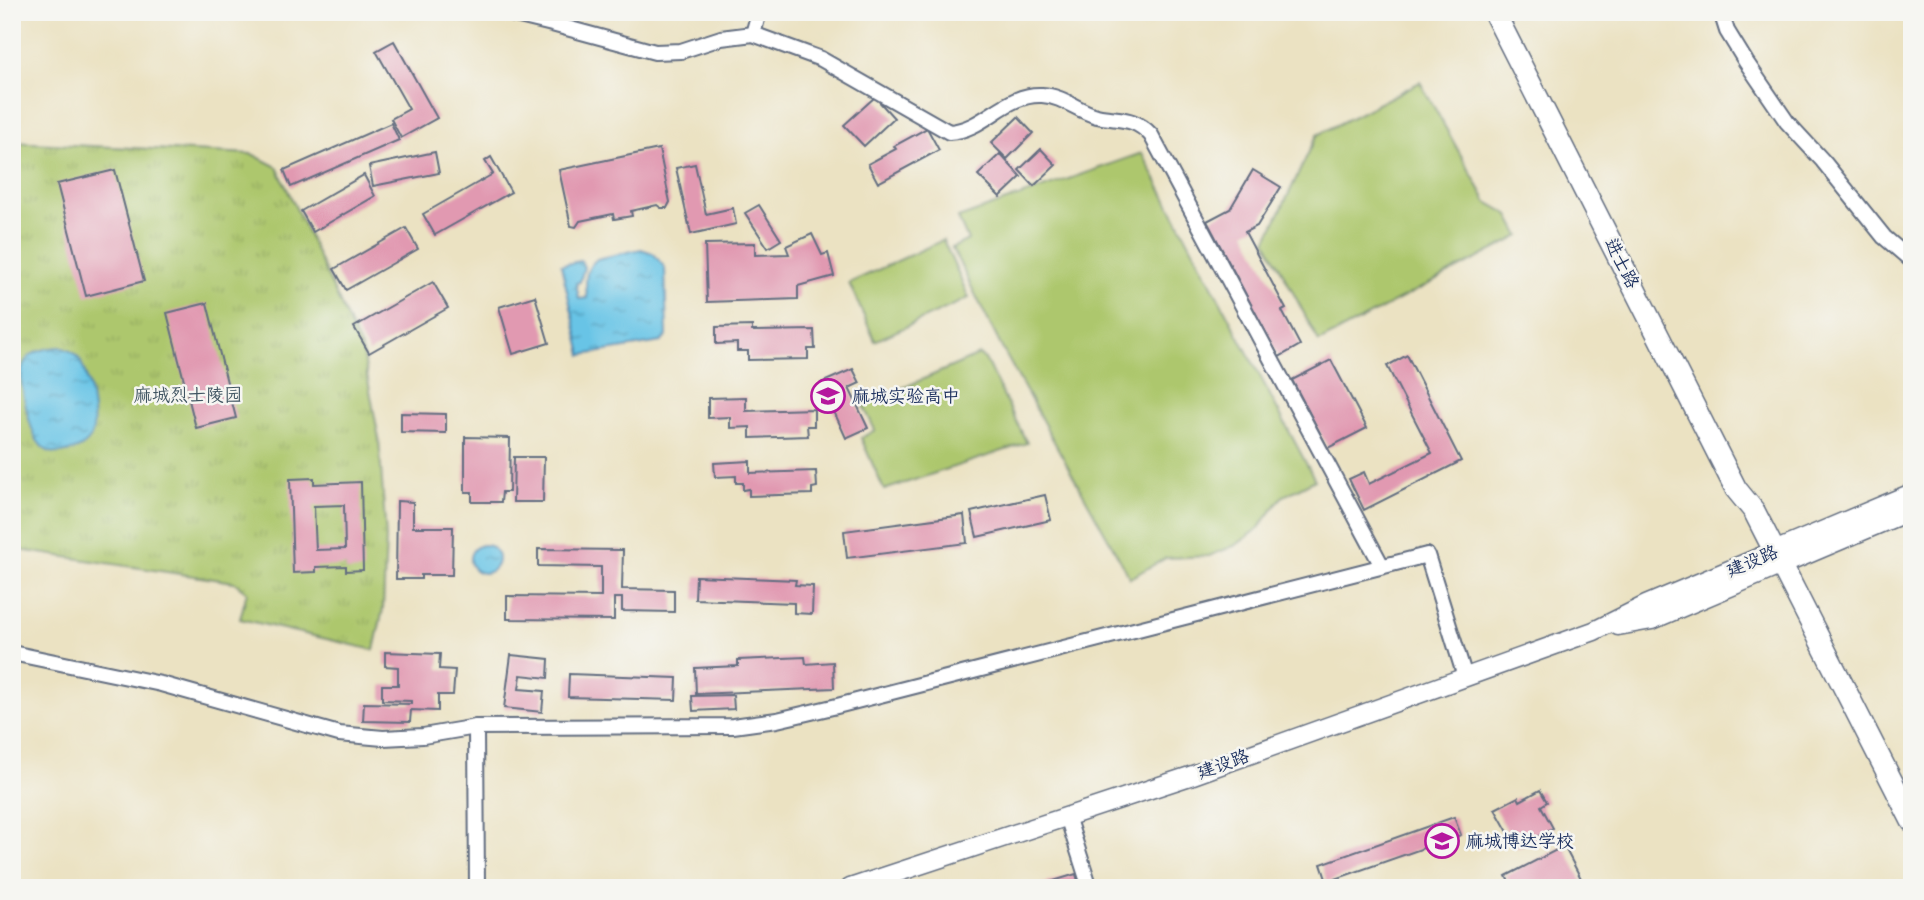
<svg xmlns="http://www.w3.org/2000/svg" width="1924" height="900" font-family="Mali,'LXGW WenKai TC',sans-serif">
<style>
.grass{fill:#adc76d;stroke:#647b66;stroke-width:2}
.park{fill:url(#park-tufts);stroke:#647b66;stroke-width:2}
.water{fill:url(#water-ripples);stroke:#427aa2;stroke-width:2}
.building{fill:#e199b1;fill-rule:evenodd}
.lines{fill:none;stroke-linecap:round;stroke-linejoin:round}
.minor-casing{stroke:#646e81;stroke-width:18}
.tertiary-casing{stroke:#646e81;stroke-width:21}
.secondary-casing{stroke:#646e81;stroke-width:24}
.minor{stroke:#fff;stroke-width:14}
.tertiary{stroke:#fff;stroke-width:18}
.secondary{stroke:#fff;stroke-width:21}
.labels{text-anchor:middle;stroke-width:5;stroke-linejoin:round;paint-order:stroke}
.street-label{font-size:18px;fill:#1b2f5e;stroke:#f6f6f2}
.park-label{font-size:18px;fill:#405562;stroke:#f6f6f2}
.poi-label{font-size:18px;fill:#1b2f5e;stroke:#f6f6f2;text-anchor:start}
</style>
<defs>
<pattern id="park-tufts" width="24" height="20" patternUnits="userSpaceOnUse" patternTransform="scale(1.75)"><rect width="24" height="20" fill="#adc76d"/><path d="M3 7l-1-3M5 7V3M7 7l1-3M15 17l-1-3M17 17v-4M19 17l1-3" fill="none" stroke="#94ab61"/></pattern>
<pattern id="water-ripples" width="26" height="14" patternUnits="userSpaceOnUse" patternTransform="scale(1.75)"><rect width="26" height="14" fill="#68c4e6"/><path d="M2 4q2-2 4 0t4 0M15 11q2-2 4 0t4 0" fill="none" stroke="#55a0be"/></pattern>
</defs>
<rect width="100%" height="100%" fill="#f6f6f2"/>
<filter id="ink" filterUnits="userSpaceOnUse"><feTurbulence type="fractalNoise" baseFrequency=".0143" numOctaves="2"/><feDisplacementMap in="SourceGraphic" scale="14" xChannelSelector="R" yChannelSelector="G"/><feConvolveMatrix kernelMatrix="1 2 1 2 8 2 1 2 1" color-interpolation-filters="sRGB"/></filter>
<filter id="wash" filterUnits="userSpaceOnUse"><feTurbulence type="fractalNoise" baseFrequency=".00686" numOctaves="4" result="noise"/><feDisplacementMap in="SourceGraphic" scale="28" xChannelSelector="R" yChannelSelector="G"/><feGaussianBlur stdDeviation="1.57" result="paint"/><feColorMatrix in="noise" values="0 0 0 0 0 0 0 0 0 0 0 0 0 0 0 0 0 1.4 0 .05"/><feComposite in="paint" operator="in"/></filter>
<g filter="url(#wash)">
<rect width="100%" height="100%" fill="#ebe2c2"/>
<!-- grass -->
<g class="grass">
<polygon points="1420,82 1487,202 1508,214 1520,236 1319,342 1266,241 1317,135"/>
<polygon points="1142,153 1315,480 1282,497 1258,529 1236,545 1209,556 1166,558 1130,578 1002,348 952,248 968,240 958,218"/>
<polygon points="943,240 969,298 875,341 849,283"/>
<polygon points="979,355 985,359 1027,443 884,490 861,438 875,430 863,405"/>
</g>
<!-- park -->
<polygon class="park" points="12,142 252,154 277,167 363,353 379,439 386,538 383,609 374,650 240,619 247,592 234,582 12,549"/>
<!-- water -->
<g class="water">
<path d="M 641,249 L 653,253 L 665,268 L 667,336 L 661,342 L 582,355 L 561,265 L 581,261 L 584,267 L 580,282 L 576,283 L 579,299 L 587,298 C 586,282 583,270 597,259 Z"/>
<path d="M 60,347 C 67,349 73,351 78,357 C 88,371 100,426 89,440 C 83,448 76,450 66,452 C 38,460 31,429 26,407 C 18,372 16,350 60,347 Z"/>
<circle cx="484" cy="559" r="14"/>
</g>
<g id="blocks">
<!-- building -->
<g class="building">
<polygon points="394,41 437,118 401,138 391,119 409,109 376,51"/>
<polygon points="875,97 894,118 864,146 844,125"/>
<polygon points="1018,117 1033,133 1007,159 991,143"/>
<polygon points="391,123 399,140 291,187 284,170"/>
<polygon points="927,128 939,150 878,183 868,164 896,149 894,146"/>
<polygon points="659,149 670,202 667,208 661,208 657,205 631,211 632,216 614,219 613,214 580,221 576,227 571,226 559,170"/>
<polygon points="1041,149 1056,165 1034,186 1019,170"/>
<polygon points="435,152 439,173 373,186 369,166"/>
<polygon points="1000,154 1021,177 1000,197 978,175"/>
<polygon points="491,157 511,192 435,235 423,214 493,174 485,161"/>
<polygon points="695,164 706,214 733,208 736,224 691,234 676,168"/>
<polygon points="115,170 144,281 86,296 57,184"/>
<polygon points="1253,170 1281,187 1257,226 1245,232 1286,309 1282,311 1300,345 1279,357 1207,221 1230,209"/>
<polygon points="364,175 375,196 313,232 301,211"/>
<polygon points="759,205 781,240 768,248 745,213"/>
<polygon points="406,228 418,249 346,290 334,269"/>
<polygon points="812,234 822,255 828,253 834,276 798,286 798,299 707,302 705,244 755,243 755,255 789,254 786,246"/>
<polygon points="433,282 448,308 369,353 354,327"/>
<polygon points="535,296 549,343 513,354 499,307"/>
<polygon points="207,303 236,418 196,428 167,313"/>
<polygon points="752,326 752,331 814,330 815,349 808,349 808,359 748,360 748,351 737,351 737,343 716,344 716,327"/>
<polygon points="1407,355 1461,461 1364,510 1349,479 1364,472 1369,484 1432,453 1387,366"/>
<polygon points="1331,360 1367,428 1328,448 1292,380"/>
<polygon points="853,369 860,383 849,388 868,428 846,438 821,383"/>
<polygon points="746,397 746,411 814,409 814,426 807,426 808,436 750,438 750,427 730,428 730,417 708,418 708,398"/>
<polygon points="401,413 446,414 446,433 401,432"/>
<polygon points="465,437 510,438 509,492 502,492 501,502 472,502 472,492 465,492"/>
<polygon points="514,457 544,457 543,502 513,502"/>
<polygon points="750,461 750,473 816,471 817,487 812,488 812,494 749,496 749,489 743,490 743,483 736,483 736,476 715,477 714,463"/>
<path d="M 314,478 L 314,484 L 361,482 L 363,570 L 346,571 L 346,566 L 316,567 L 316,572 L 293,573 L 290,479 ZM 344,505 L 345,549 L 316,550 L 314,506 Z"/>
<polygon points="1045,495 1051,520 977,537 971,512"/>
<polygon points="397,501 413,502 413,527 453,527 452,575 421,575 421,579 396,579"/>
<polygon points="964,515 967,543 847,558 844,531"/>
<polygon points="538,549 623,550 622,589 674,590 674,612 622,611 622,598 614,598 614,620 507,619 507,596 601,597 601,567 538,566"/>
<polygon points="696,576 796,580 795,585 813,586 812,614 794,613 794,603 695,599"/>
<polygon points="385,652 440,654 439,669 455,670 453,695 438,695 438,711 411,710 410,722 363,721 364,703 411,704 411,701 382,700 382,685 398,685 398,667 385,666"/>
<polygon points="511,655 549,659 548,678 521,675 519,689 544,691 542,712 504,708"/>
<polygon points="805,657 806,664 833,662 834,688 696,694 695,668 738,666 738,660"/>
<polygon points="569,674 677,678 676,700 568,697"/>
<polygon points="733,695 734,709 693,711 692,696"/>
<polygon points="1540,790 1547,802 1541,806 1553,828 1517,848 1495,809 1518,797 1520,801"/>
<polygon points="1454,817 1461,835 1327,882 1321,864"/>
<polygon points="1564,846 1586,888 1512,888 1506,876"/>
<polygon points="1076,874 1080,888 1034,888 1034,887"/>
</g>
</g>
</g>
<g filter="url(#ink)">
<use href="#blocks" fill-opacity="0" stroke="#646e81" stroke-width="2"/>
<g class="lines">
<!-- minor casing -->
<g class="minor-casing">
<g id="minor">
<path d="M 503,12 L 552,24 L 655,52 L 681,51 L 721,38 L 753,34 L 821,59 L 949,132 C 985,130 1005,93 1042,95 C 1063,96 1078,111 1097,116 C 1120,121 1133,116 1151,135 L 1382,566"/>
<polyline points="1721,12 1727,31 1746,62 1787,122 1823,161 1884,237 1912,261"/>
<polyline points="753,34 759,12"/>
<polyline points="12,653 161,684 339,734 383,738 423,736 476,727 733,726 777,720 837,706 1427,555 1465,677"/>
<polyline points="476,727 477,888"/>
<polyline points="1067,816 1090,888"/>
</g>
</g>
<!-- tertiary casing -->
<g class="tertiary-casing">
<g id="tertiary">
<polyline points="1618,626 1652,620 1912,510"/>
<polyline points="850,888 1190,776 1594,631 1646,605 1912,493"/>
</g>
</g>
<!-- secondary casing -->
<g class="secondary-casing">
<polyline id="secondary" points="1494,12 1736,489 1754,511 1912,821"/>
</g>
<!-- minor -->
<use href="#minor" class="minor"/>
<!-- tertiary -->
<use href="#tertiary" class="tertiary"/>
<!-- secondary -->
<use href="#secondary" class="secondary"/>
</g>
</g>
<!-- icons -->
<defs>
<g id="school-ring" transform="scale(1.75)"><circle r="9.5" fill="#f6f6f2" stroke="#b5179e" stroke-width="1.5"/><path d="M0-5L7-2L0 1L-7-2ZM-4 1L0 2.5L4 1V4Q0 6-4 4Z" fill="#b5179e"/></g>
</defs>
<g fill-rule="evenodd">
<use href="#school-ring" x="828" y="396"/>
<use href="#school-ring" x="1442" y="841"/>
</g>
<g class="labels">
<!-- street labels -->
<g class="street-label">
<text transform="translate(1622 263) rotate(63)" y="6">进士路</text>
<text transform="translate(1752 561) rotate(-23)" y="6">建设路</text>
<text transform="translate(1223 764) rotate(-20)" y="6">建设路</text>
</g>
<!-- park labels -->
<g class="park-label">
<text x="188" y="401">麻城烈士陵园</text>
</g>
<!-- poi labels -->
<g class="poi-label">
<text x="852" y="402">麻城实验高中</text>
<text x="1466" y="847">麻城博达学校</text>
</g>
</g>
<!-- margin -->
<rect width="1924" height="900" fill="none" stroke="#f6f6f2" stroke-width="42"/>
</svg>
